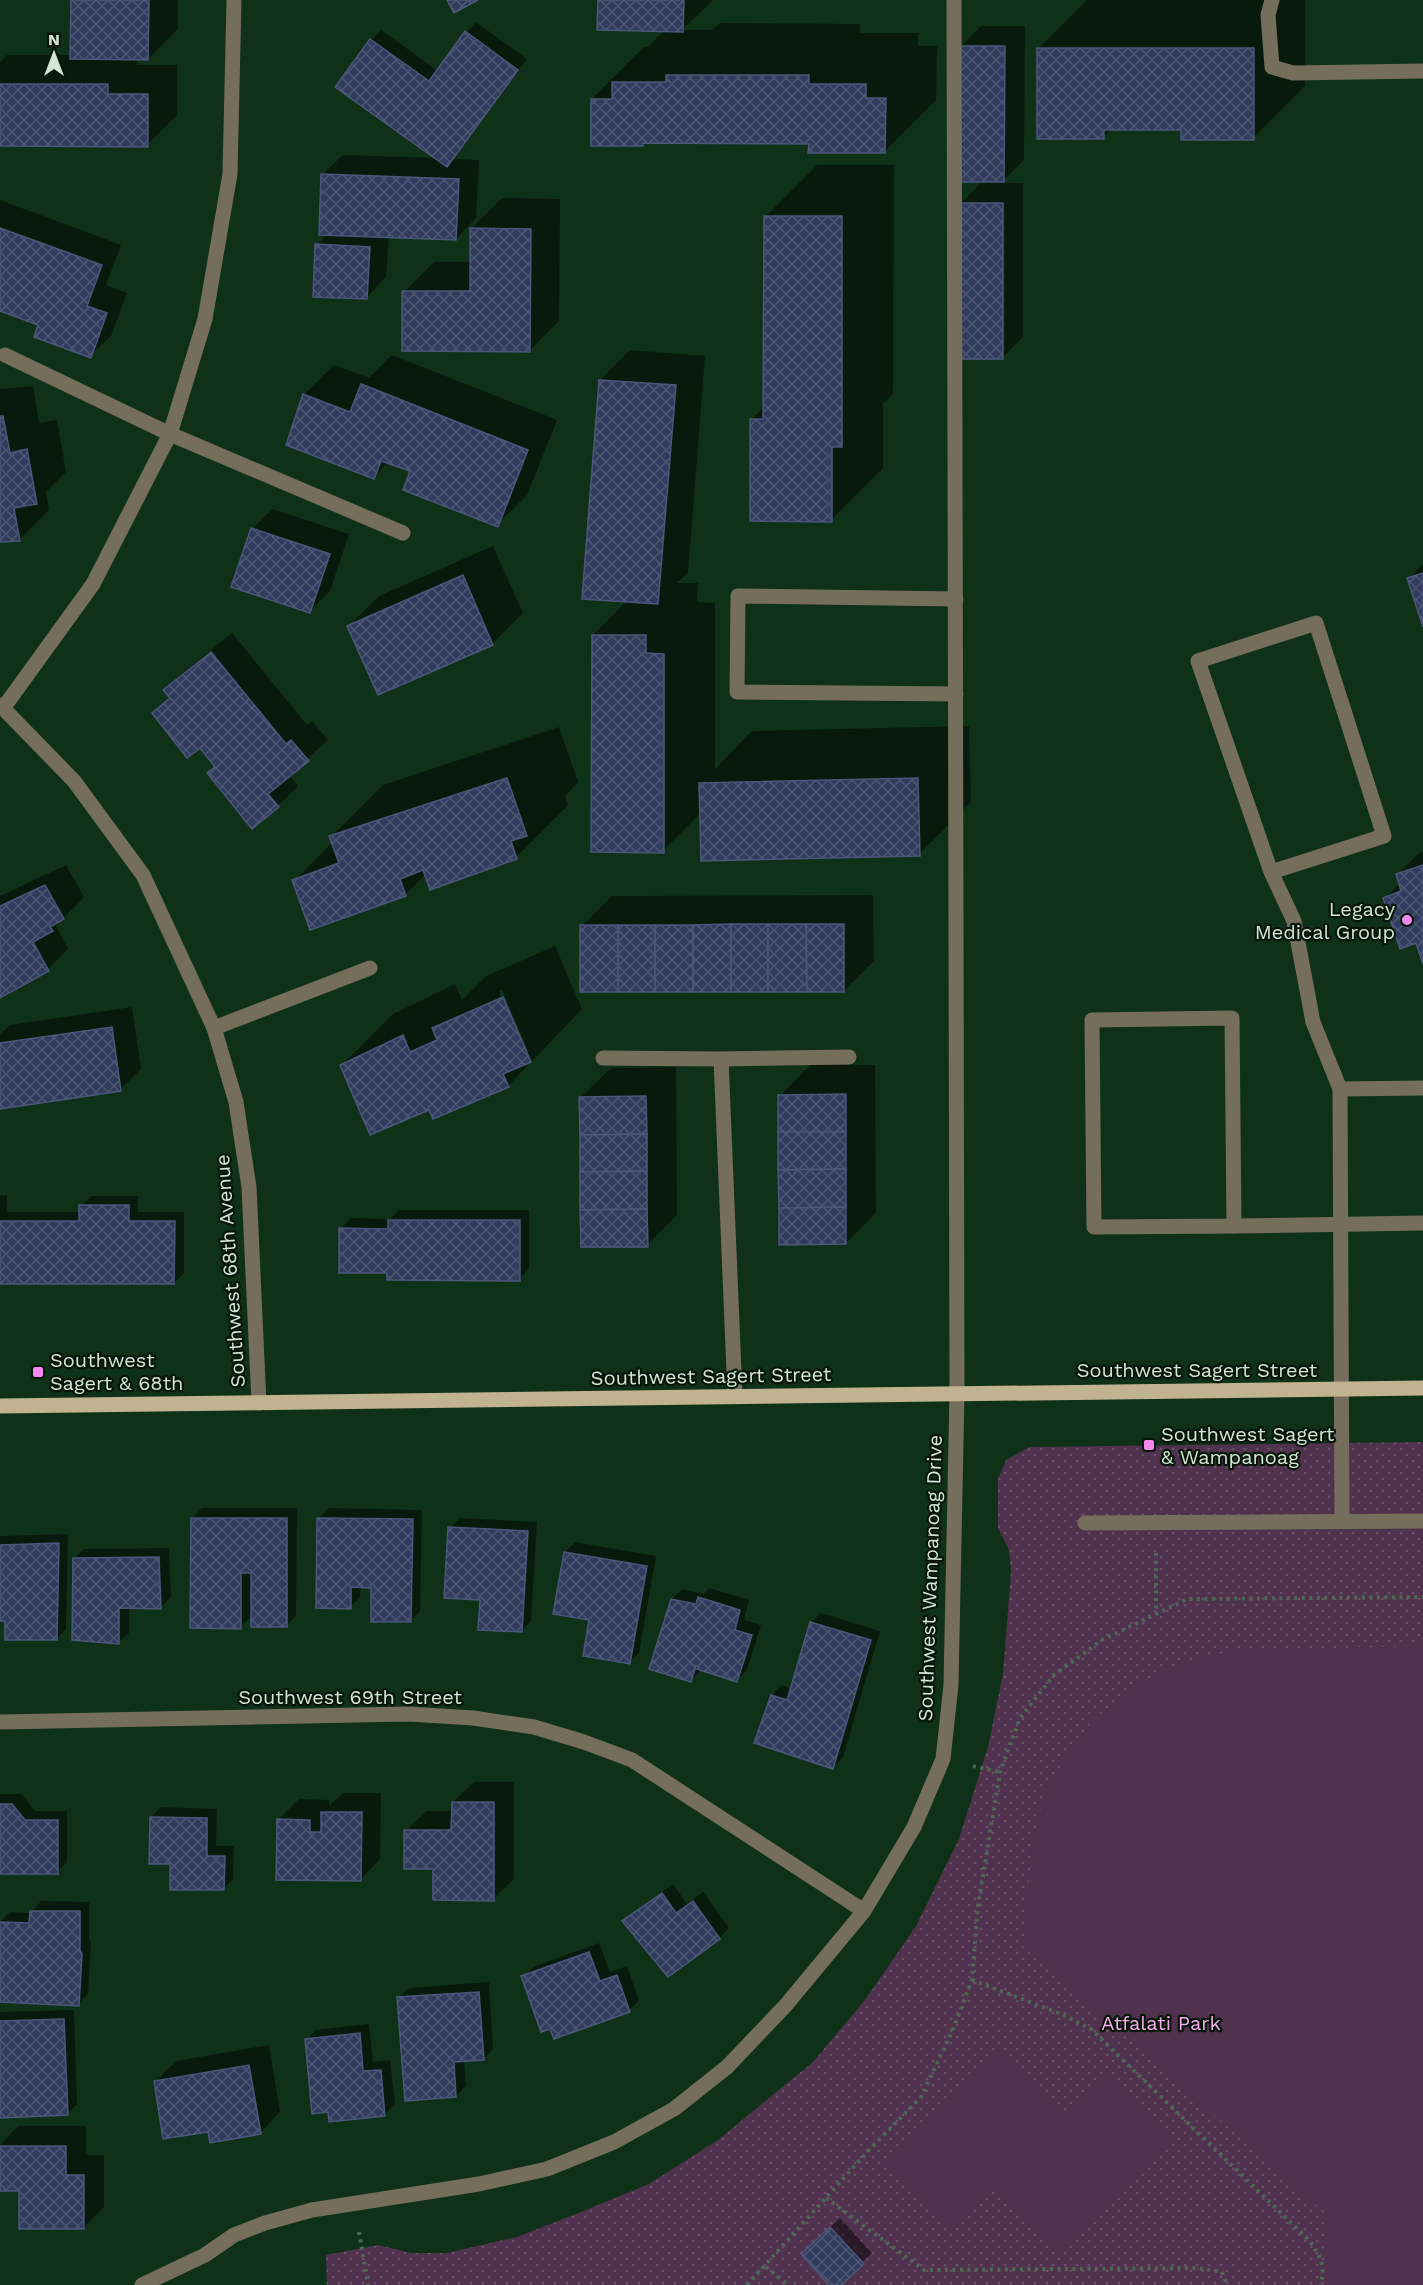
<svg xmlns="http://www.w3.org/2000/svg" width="1423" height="2285" font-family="'Work Sans',sans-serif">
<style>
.green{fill:url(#green-dots)}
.pitch{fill:#50324e}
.shadow{fill:#0007;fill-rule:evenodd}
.building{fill:url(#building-cross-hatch);stroke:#4a577b;stroke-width:1.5}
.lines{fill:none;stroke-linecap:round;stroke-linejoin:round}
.path{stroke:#4c6a53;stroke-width:4;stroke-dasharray:3 4.5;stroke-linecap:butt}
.minor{stroke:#756e5d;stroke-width:15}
.major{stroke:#c1b38f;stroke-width:15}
.poi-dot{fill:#f589ef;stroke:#08160a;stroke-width:2}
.labels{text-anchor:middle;stroke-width:4.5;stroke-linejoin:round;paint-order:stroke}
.poi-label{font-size:20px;fill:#d2e6d5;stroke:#08160a;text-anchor:start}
.street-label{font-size:20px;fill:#d2e6d5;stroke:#08160a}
.park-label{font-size:20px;fill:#f2aded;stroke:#08160a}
</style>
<defs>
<pattern id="green-dots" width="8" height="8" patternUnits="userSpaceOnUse" patternTransform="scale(1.5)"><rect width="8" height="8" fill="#50324e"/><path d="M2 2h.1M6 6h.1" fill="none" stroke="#685067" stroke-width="1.8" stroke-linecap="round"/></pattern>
<pattern id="building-cross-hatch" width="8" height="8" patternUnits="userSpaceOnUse" patternTransform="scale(1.5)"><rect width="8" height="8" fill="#303b5d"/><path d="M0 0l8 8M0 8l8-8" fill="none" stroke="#4d5773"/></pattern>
</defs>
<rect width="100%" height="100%" fill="#0f3118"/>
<!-- green -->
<polygon class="green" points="1423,1442 1423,2285 327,2285 326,2255 378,2245 411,2253 447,2253 517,2237 586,2210 649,2184 718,2140 813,2062 865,2000 916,1926 959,1839 988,1747 1003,1674 1011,1572 1009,1550 998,1528 998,1479 1006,1460 1030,1447"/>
<!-- pitch -->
<g class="pitch">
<polygon points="1423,1646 1423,2285 1328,2285 1328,2215 1023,1947 1032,1844 1044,1794 1074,1743 1095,1718 1120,1698 1147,1679 1179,1664 1207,1656 1239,1650"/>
<polygon points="1001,2051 1064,2114 1106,2072 1172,2136 1059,2250 996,2187 952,2231 886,2166"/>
</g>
<!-- shadow -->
<g class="shadow">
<polygon points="72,0 178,0 178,29 148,59 137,59 137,65 177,65 177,115 147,145 0,145 0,62 7,55 72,55"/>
<polygon points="600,0 713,0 682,30 712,30 720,23 860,24 860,33 918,33 918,46 937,46 936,100 884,152 810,143 645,142 643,145 592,99 644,47 648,47 665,30"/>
<polygon points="1087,0 1305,0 1305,86 1253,138 1183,129 1113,128 1103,137 1038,49"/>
<polygon points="476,22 527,59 453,159 479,160 476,218 456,239 389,236 386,277 366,298 317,245 328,234 322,175 343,155 437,158 337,87 371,40 381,30 438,71 466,32"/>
<polygon points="981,26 1025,26 1024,160 1001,183 1023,183 1023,337 1002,358 960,204 983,181 961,46"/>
<polygon points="817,165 894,165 893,394 883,404 883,468 831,520 751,420 765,406 765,217"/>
<polygon points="502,198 560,199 559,321 529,351 404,292 434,262 471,262 472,228"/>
<polygon points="0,200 121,245 106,285 127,293 111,336 90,356 40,324 0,310"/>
<polygon points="630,350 705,356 688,573 677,583 698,583 697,602 715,603 715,769 752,731 969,726 971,802 919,854 701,813 663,851 593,635 628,600 600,380"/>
<polygon points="392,355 557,420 527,495 497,525 412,470 388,462 373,477 304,395 334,365 369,378"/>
<polygon points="33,386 39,423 57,420 66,472 46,492 49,510 19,540 0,541 0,389"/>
<polygon points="272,509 349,534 330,591 310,611 252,529"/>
<polygon points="493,546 523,613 493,643 379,693 349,626 379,596"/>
<polygon points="1423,564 1423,622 1409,579"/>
<polygon points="232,633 307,725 312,721 328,740 289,775 298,786 278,806 216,766 200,746 154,714 171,697 165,690 186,670"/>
<polygon points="559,727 578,782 565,796 568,805 516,857 426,874 405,895 294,881 333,842 331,837 383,785"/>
<polygon points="1423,852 1423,959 1417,941 1385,898 1400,883 1398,874 1418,854"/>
<polygon points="66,865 84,897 56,926 68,949 48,969 0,996 0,896"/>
<polygon points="873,895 874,961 844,991 582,926 612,896"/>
<path d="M 555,946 L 582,1009 L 508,1086 L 430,1108 L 341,1066 L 393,1014 L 455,984 L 462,1000 L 486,976 ZM 502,990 L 528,1051 L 524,1051 L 499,991 Z"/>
<polygon points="132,1007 141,1069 120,1090 0,1107 0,1035 10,1025"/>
<polygon points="810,1065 875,1065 876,1213 846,1243 780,1096"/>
<polygon points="676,1067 677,1215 647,1245 580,1098 611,1068"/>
<polygon points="0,1195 7,1195 7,1212 81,1212 81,1206 91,1196 138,1196 138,1212 184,1212 184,1273 174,1283 0,1282"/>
<polygon points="399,1210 529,1210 529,1269 519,1279 389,1271 341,1228 351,1218 390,1219"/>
<polygon points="202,1508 297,1508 296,1616 286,1626 252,1616 240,1627 192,1518"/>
<polygon points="329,1508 422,1510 420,1611 410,1621 373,1586 361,1586 360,1597 350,1607 319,1518"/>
<polygon points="460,1518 537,1522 531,1621 521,1631 481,1599 450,1528"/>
<polygon points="68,1534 66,1629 56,1639 7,1619 0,1619 0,1536"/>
<polygon points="575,1542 656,1556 639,1653 629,1663 590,1619 565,1552"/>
<polygon points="169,1548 171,1597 161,1607 129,1607 129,1633 119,1642 74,1559 84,1549"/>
<polygon points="709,1588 749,1600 744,1620 761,1625 747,1670 737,1680 701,1669 691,1681 672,1599 682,1589 704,1594"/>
<polygon points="821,1613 880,1631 843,1757 833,1767 772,1695 782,1685 792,1689 811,1623"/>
<polygon points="474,1782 514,1782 514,1879 493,1899 435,1867 406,1831 426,1811 453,1811 453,1802"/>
<polygon points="343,1793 381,1793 380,1859 360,1880 278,1820 299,1799 329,1800 329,1806"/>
<polygon points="0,1794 22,1794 35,1811 67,1811 67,1862 57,1872 0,1872"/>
<polygon points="161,1807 217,1809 216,1846 234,1846 233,1879 223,1889 172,1863 151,1817"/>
<polygon points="673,1884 687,1904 703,1892 729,1928 719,1938 668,1975 624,1922 634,1912"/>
<polygon points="41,1901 89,1902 89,1939 91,1943 88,1994 78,2004 0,2000 0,1922 10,1912 31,1913"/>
<polygon points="599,1943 610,1972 627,1966 639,2001 629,2010 523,1977 533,1967"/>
<polygon points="489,1982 493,2049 483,2059 464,2060 466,2086 456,2096 399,1998 409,1988"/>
<polygon points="74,2010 77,2104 67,2114 0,2116 0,2012"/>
<polygon points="369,2024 373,2062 390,2060 395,2104 385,2114 306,2040 316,2030"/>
<polygon points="269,2045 280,2112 260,2133 209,2130 155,2082 176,2061"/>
<polygon points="18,2126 86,2126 86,2155 104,2155 104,2207 83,2228 20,2189 0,2189 0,2145"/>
<polygon points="840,2218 872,2253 839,2285 831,2285 812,2244"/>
</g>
<!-- building -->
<g class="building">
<polygon points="71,0 149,0 148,60 70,59"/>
<polygon points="447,0 478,0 454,13"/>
<polygon points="598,0 684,0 683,32 597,30"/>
<polygon points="465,31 518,70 447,167 335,87 370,39 429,81"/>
<polygon points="959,46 1005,46 1004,182 959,182"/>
<polygon points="1037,48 1254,48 1254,140 1181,140 1181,130 1104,130 1104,139 1037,139"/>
<polygon points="666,75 809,75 809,84 866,84 866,98 886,98 885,153 808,153 809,144 643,143 643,146 591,146 591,99 612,99 612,82 666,82"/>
<polygon points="0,84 108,84 108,94 148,94 148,147 0,146"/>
<polygon points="321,174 459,179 456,240 319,235"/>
<rect x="958" y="203" width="45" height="156"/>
<polygon points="764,216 842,216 842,447 832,447 832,522 750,521 750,419 763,419"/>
<polygon points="0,228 102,265 87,306 107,313 91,358 34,337 38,325 0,311"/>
<polygon points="470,228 531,229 530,352 402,351 402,291 470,291"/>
<polygon points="315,244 370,247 367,299 313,297"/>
<polygon points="599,380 676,385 658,604 582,599"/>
<polygon points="361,384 528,450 498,527 403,490 410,471 381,461 374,479 286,445 303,394 350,412"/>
<polygon points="0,416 3,416 10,453 27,449 37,504 14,508 20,541 0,542"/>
<polygon points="251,528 330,554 310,613 231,587"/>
<polygon points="1423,573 1423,627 1407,578"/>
<polygon points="463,575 493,645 378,695 347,626"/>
<polygon points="592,635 646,635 646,653 664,654 664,853 591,852"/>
<polygon points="211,652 286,744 291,740 309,761 268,794 279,807 252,829 207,773 215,767 200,748 187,758 152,713 170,698 163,690"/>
<polygon points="507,778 527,836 511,841 517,859 430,890 423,870 400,879 406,896 310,930 292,880 339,863 329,836"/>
<polygon points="918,778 920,856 701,861 699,783"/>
<polygon points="1423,865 1423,964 1416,943 1400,949 1383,898 1401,891 1396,874"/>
<polygon points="45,885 64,919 50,927 53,931 33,942 49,971 0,998 0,906"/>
<polygon points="731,924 731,992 693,992 693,925"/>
<rect x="731" y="924" width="37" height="68"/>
<polygon points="768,924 806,924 807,992 768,992"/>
<polygon points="806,924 844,924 844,992 807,992"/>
<rect x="580" y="925" width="38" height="67"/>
<rect x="618" y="925" width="37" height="67"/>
<rect x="655" y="925" width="38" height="67"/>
<polygon points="503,997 531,1062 503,1074 509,1087 433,1119 429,1110 370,1135 340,1065 403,1035 410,1052 437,1040 432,1028"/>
<polygon points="112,1027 121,1091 0,1109 0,1043"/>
<polygon points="846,1094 846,1132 778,1132 778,1095"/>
<polygon points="646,1096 647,1134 580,1135 579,1097"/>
<polygon points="778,1132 846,1132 846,1169 778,1170"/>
<polygon points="647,1134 647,1171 580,1172 580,1135"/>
<polygon points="846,1169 846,1207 779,1208 778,1170"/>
<polygon points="647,1171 647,1209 580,1210 580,1172"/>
<polygon points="79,1205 129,1205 129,1221 175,1221 174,1284 0,1284 0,1221 79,1221"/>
<polygon points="846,1207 846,1244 779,1245 779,1208"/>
<polygon points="647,1209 648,1247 581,1247 580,1210"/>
<polygon points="388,1220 520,1220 520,1281 387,1280 387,1273 339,1273 339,1228 388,1229"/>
<polygon points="191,1518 287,1518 287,1627 251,1627 251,1573 241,1573 241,1629 190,1628"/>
<polygon points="317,1518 413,1519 411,1622 371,1622 371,1588 351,1587 351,1609 316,1608"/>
<polygon points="448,1527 528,1531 522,1632 478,1630 480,1600 444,1598"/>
<polygon points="59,1543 57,1640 5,1640 5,1621 0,1621 0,1545"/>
<polygon points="564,1552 647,1566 630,1664 583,1656 589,1620 553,1614"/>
<polygon points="159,1557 161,1609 119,1608 119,1644 72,1640 73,1558"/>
<polygon points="698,1597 740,1610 735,1630 752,1635 737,1682 697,1669 699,1668 696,1666 691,1682 649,1669 671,1599 696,1604"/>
<polygon points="810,1622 871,1640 833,1769 754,1743 771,1695 787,1700"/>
<polygon points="452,1802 494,1802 494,1901 433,1900 433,1869 404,1869 404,1830 451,1830"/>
<polygon points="0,1804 12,1804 25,1820 58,1820 58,1874 0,1874"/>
<polygon points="321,1812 362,1812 361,1881 276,1880 277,1819 310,1820 310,1832 321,1832"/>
<polygon points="150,1817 207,1818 207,1856 225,1856 224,1890 170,1890 170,1864 149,1864"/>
<polygon points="662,1893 676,1913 693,1901 720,1939 668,1977 622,1921"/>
<polygon points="30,1911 80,1911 80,1950 82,1954 79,2006 0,2002 0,1922 29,1923"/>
<polygon points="589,1952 600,1981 617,1975 630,2012 554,2039 550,2029 541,2032 521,1976"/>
<polygon points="479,1992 484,2060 454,2062 456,2097 405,2101 397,1997"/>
<polygon points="64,2019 68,2115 0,2118 0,2021"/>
<polygon points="360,2033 363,2071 381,2070 385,2116 329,2122 328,2112 312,2114 305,2039"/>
<polygon points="249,2065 261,2134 210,2143 208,2132 163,2139 154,2081"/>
<polygon points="0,2146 66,2146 66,2175 84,2175 84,2229 19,2229 19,2191 0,2191"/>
<polygon points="830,2227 864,2264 841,2285 829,2285 801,2254"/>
</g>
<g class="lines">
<!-- path -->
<g class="path">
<polyline points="1156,1553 1156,1612"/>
<polyline points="973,1766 1000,1772"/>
<path d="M 972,1980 L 1061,2014 L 1091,2029 L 1309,2240 C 1319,2254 1327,2267 1320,2285"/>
<polyline points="826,2198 924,2270 1197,2268 1222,2272 1227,2285"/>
<polyline points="359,2232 368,2285"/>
<polyline points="766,2267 788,2285"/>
<polyline points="747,2285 870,2149 921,2097 954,2027 972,1980 978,1906 1000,1772 1020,1718 1054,1675 1102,1640 1187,1599 1423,1597"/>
</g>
<!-- minor -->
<g class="minor">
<polyline points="1272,0 1268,15 1272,67 1293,73 1423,71"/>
<polyline points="5,355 170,434 403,533"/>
<polyline points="956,599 738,596 737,692 956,694"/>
<polyline points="0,705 74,781 143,875 214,1028 236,1102 249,1187 259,1403"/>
<polyline points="4,707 93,584 170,434 205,319 230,174 234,0"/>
<polyline points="1271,872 1384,836 1316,623 1198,661 1271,872 1294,921 1313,1022 1340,1089"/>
<polygon points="1232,1018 1234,1226 1094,1227 1092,1020"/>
<polyline points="214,1028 370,968"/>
<polyline points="603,1058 721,1059 849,1057"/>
<polyline points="721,1059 735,1396"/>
<polyline points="1234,1226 1423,1223"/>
<polyline points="1342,1521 1340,1089 1423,1088"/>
<polyline points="1085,1523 1423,1521"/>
<polyline points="0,1722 409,1714 473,1718 534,1727 584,1742 632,1760 864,1911"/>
<polyline points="142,2285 205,2255 234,2235 265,2223 312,2210 479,2184 547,2169 614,2142 674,2109 727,2067 786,2005 864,1911 914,1827 943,1759 951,1685 957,1393 954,0"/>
</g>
<!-- major -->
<polyline class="major" points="0,1406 1423,1388"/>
</g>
<!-- markers -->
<g class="poi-dot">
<circle cx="1407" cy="920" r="6"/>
<rect x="32" y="1366" width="12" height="12" rx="3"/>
<rect x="1143" y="1439" width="12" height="12" rx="3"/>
</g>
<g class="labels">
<!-- poi labels -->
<g class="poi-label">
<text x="1395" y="916" text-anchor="end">Legacy<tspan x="1395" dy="23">Medical Group</tspan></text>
<text x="50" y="1367">Southwest<tspan x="50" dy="23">Sagert &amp; 68th</tspan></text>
<text x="1161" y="1441">Southwest Sagert<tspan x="1161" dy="23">&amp; Wampanoag</tspan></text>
</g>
<!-- street labels -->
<g class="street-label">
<text transform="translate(230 1271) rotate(-94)" y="7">Southwest 68th Avenue</text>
<text x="1197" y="1377">Southwest Sagert Street</text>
<text transform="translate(711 1376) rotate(-1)" y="7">Southwest Sagert Street</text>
<text transform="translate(930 1578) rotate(-88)" y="7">Southwest Wampanoag Drive</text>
<text x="350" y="1704">Southwest 69th Street</text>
</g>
<!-- park labels -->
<g class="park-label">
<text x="1161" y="2030">Atfalati Park</text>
</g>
</g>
<!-- north arrow -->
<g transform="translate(54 54)" stroke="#08160a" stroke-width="4.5" paint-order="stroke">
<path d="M0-4.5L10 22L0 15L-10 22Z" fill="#d2e6d5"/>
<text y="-9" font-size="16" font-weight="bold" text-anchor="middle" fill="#d2e6d5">N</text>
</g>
</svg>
